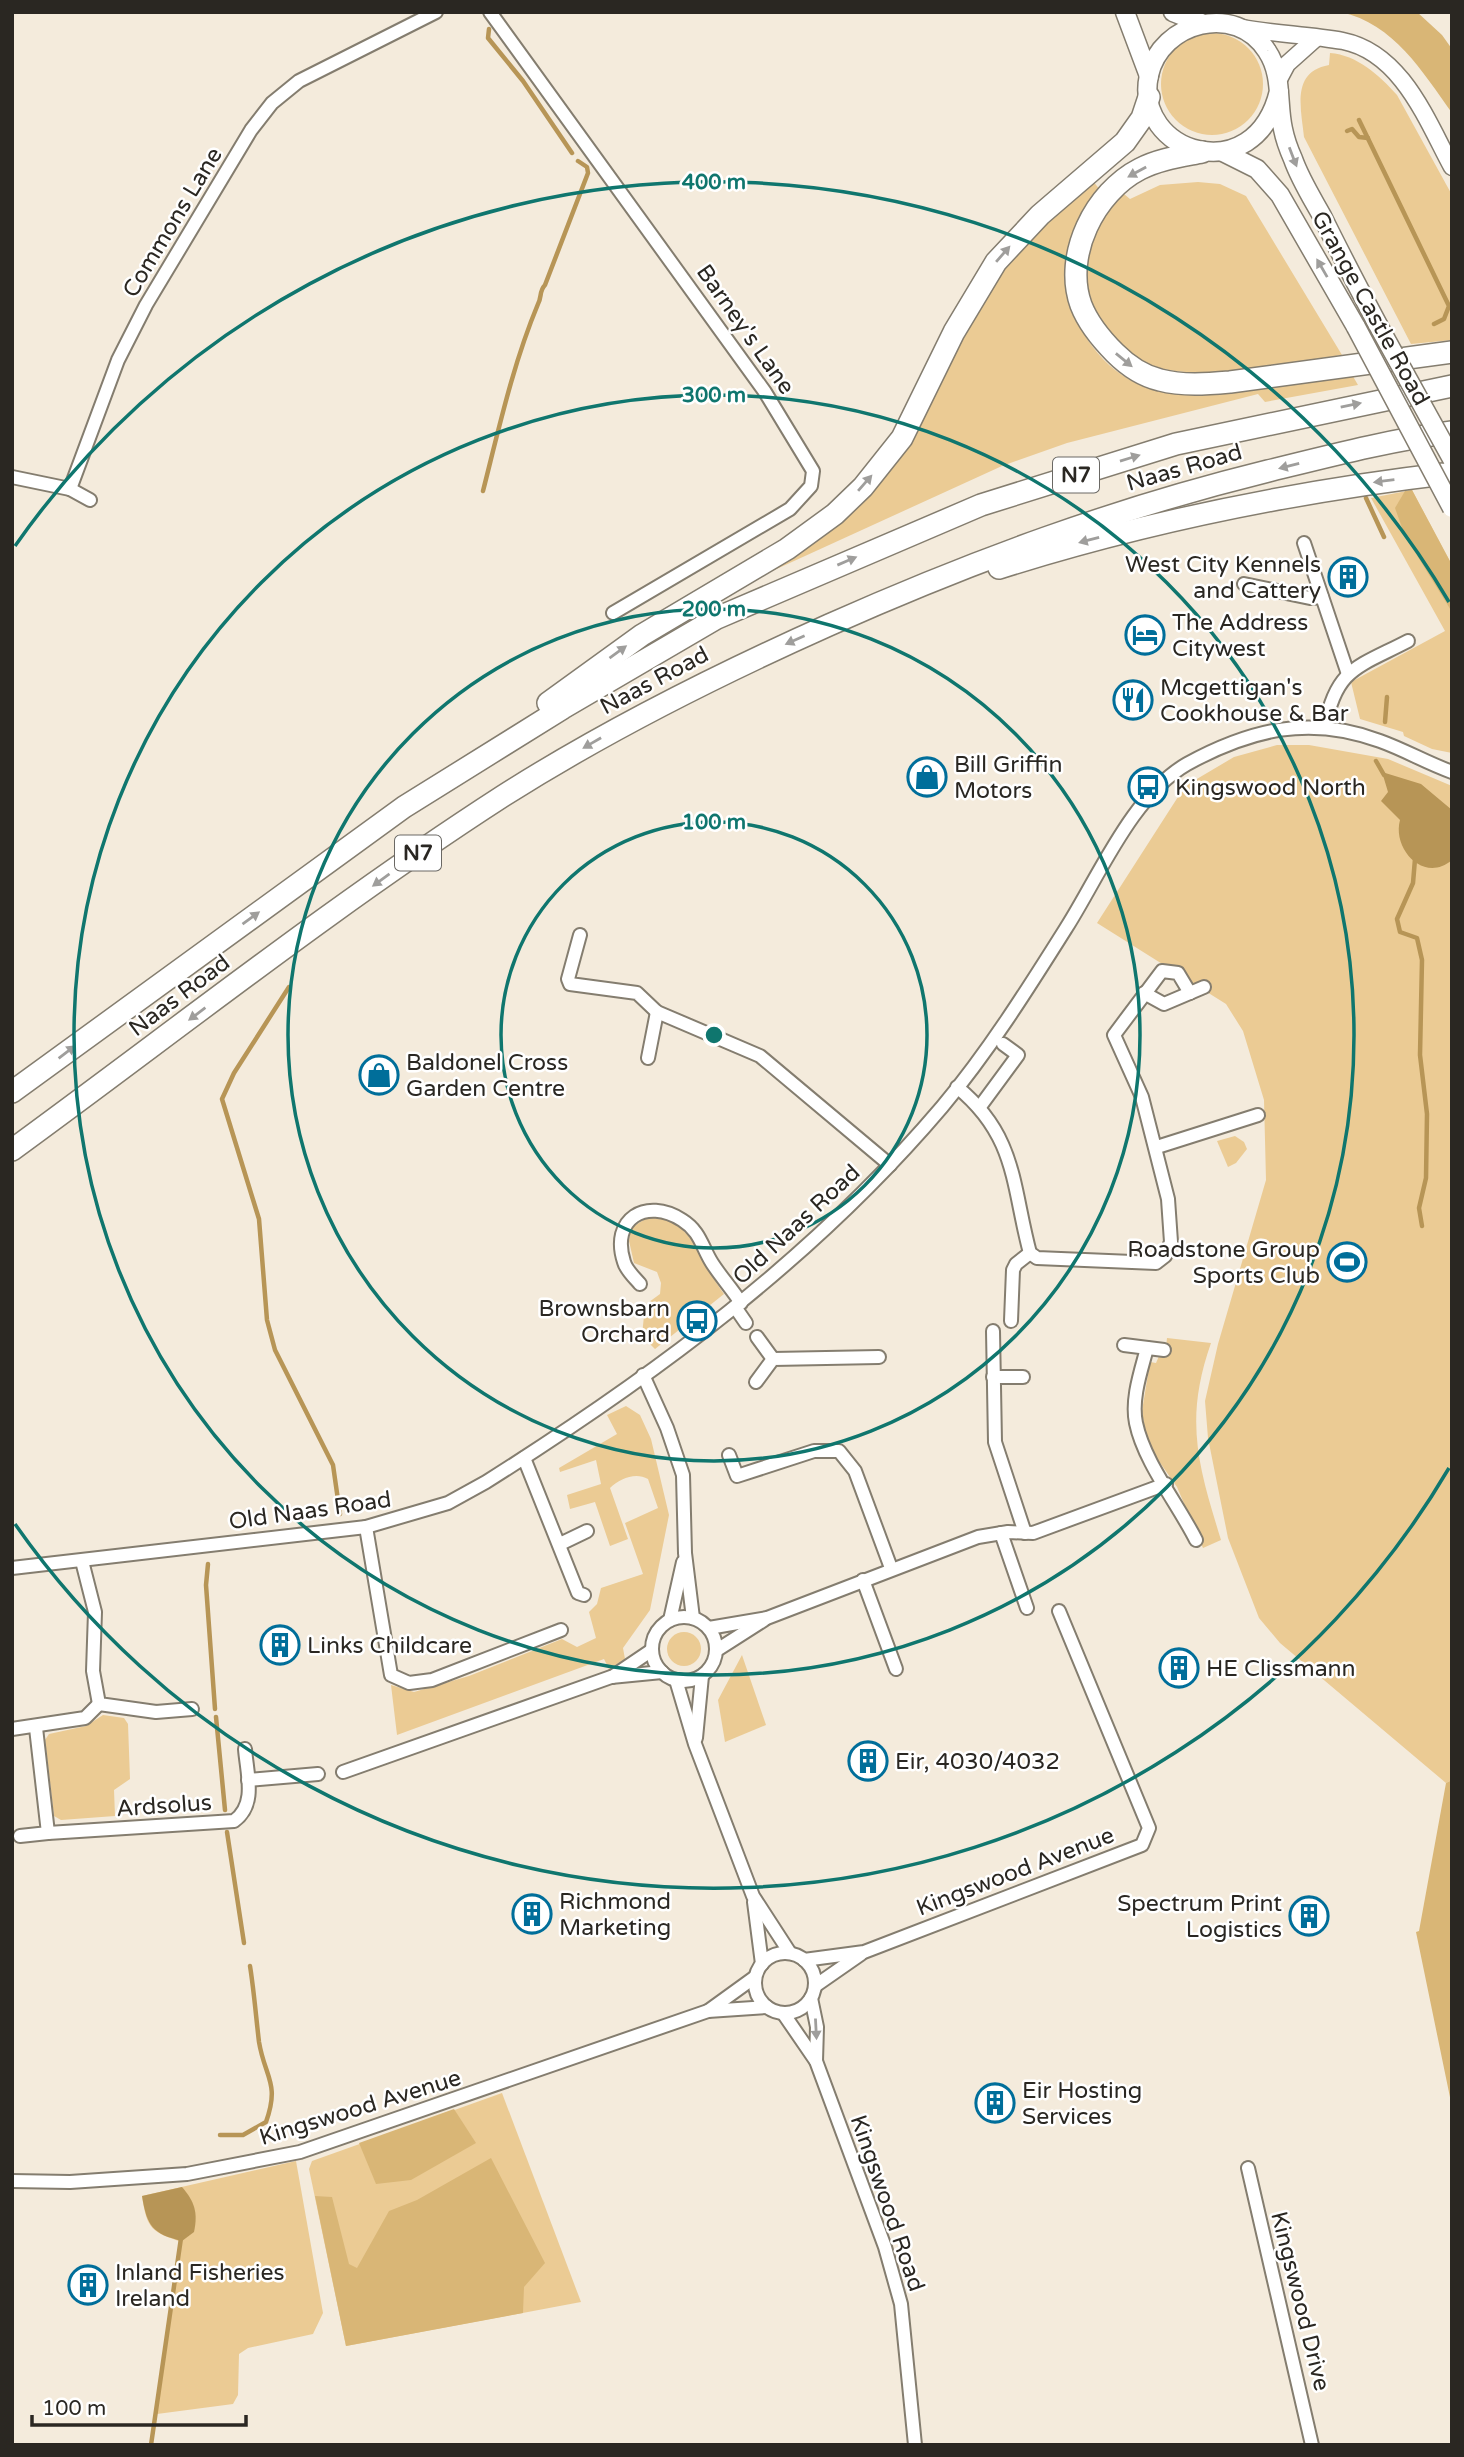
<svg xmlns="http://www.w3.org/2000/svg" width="1464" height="2457" font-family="'Varela Round',sans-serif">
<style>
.green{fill:#ebcb94}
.forest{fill:#d9b676}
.water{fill:#b79556}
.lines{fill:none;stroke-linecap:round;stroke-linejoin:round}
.stream{stroke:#b79556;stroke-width:4.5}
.minor-casing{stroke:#847d6f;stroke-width:16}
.tertiary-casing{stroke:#847d6f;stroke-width:19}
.secondary-casing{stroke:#847d6f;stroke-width:21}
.trunk-casing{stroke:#847d6f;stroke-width:24}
.minor{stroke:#fff;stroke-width:12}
.tertiary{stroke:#fff;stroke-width:16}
.secondary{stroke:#fff;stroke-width:18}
.trunk{stroke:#fff;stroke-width:21}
.secondary-bridge-casing{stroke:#847d6f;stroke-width:21;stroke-linecap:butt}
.secondary-bridge{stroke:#fff;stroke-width:18}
.oneway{fill:#9f9e9c}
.ring{fill:none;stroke:#0f766e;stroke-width:3.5}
.labels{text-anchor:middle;stroke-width:5;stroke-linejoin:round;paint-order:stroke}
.shield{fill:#fff;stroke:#6a6864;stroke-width:2}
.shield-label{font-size:21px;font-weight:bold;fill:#2a2722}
.street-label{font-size:23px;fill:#2a2722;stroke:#fff}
.poi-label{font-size:23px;fill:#2a2722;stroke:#fff;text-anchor:start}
.centre{fill:#0f766e;stroke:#fff;stroke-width:3.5}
.ring-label{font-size:21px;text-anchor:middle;font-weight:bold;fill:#0f766e;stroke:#fff;stroke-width:5;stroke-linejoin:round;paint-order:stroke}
</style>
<rect width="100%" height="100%" fill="#f4ebdc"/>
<!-- green -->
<g class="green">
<circle cx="1212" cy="84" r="51"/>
<path d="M 1330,53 C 1357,55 1379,75 1397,95 L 1452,195 L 1452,340 L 1411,344 L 1304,137 C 1301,108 1291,72 1329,65 Z"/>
<path d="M 1093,181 L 1100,190 C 1073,220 1058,262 1070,303 C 1083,344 1116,383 1161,391 C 1209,400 1300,379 1351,373 L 1358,385 L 1265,402 L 1258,394 L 1067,443 L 1002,466 L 770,572 L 835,527 L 942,373 L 994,278 L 1020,246 Z"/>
<path d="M 1198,182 L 1220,184 L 1246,196 L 1342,355 C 1260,366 1113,411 1089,294 C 1081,254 1096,222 1124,194 L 1130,199 L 1160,185 Z"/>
<polygon points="1412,490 1452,565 1452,753 1432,749 1404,736 1403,732 1360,719 1351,682 1445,631 1371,498"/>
<polygon points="1277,745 1309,745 1388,759 1452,786 1452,1780 1446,1783 1280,1643 1259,1618 1228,1538 1208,1438 1205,1401 1218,1344 1266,1180 1264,1100 1243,1031 1226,1004 1097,923 1185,786 1234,757"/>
<polygon points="1235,1136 1244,1142 1247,1149 1236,1163 1228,1167 1217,1141"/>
<path d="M 648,1217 C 693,1216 701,1264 724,1294 L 655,1349 L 642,1336 L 645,1305 L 660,1294 L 661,1283 L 657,1272 L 634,1263 L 629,1241 L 631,1228 Z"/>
<path d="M 1167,1338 L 1211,1343 C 1184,1420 1198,1465 1221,1540 L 1203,1548 L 1177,1487 L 1156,1457 L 1145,1431 L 1142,1411 L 1150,1362 L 1156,1363 L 1159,1356 L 1165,1357 Z"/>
<path d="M 626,1406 L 640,1415 L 651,1439 L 669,1515 L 650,1610 L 623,1648 L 625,1659 L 609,1669 L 604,1659 L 397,1735 L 391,1685 L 414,1692 L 469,1676 L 562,1639 L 577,1647 L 596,1638 L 589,1612 L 597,1604 L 601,1588 L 643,1574 L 625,1523 L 658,1508 L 648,1479 C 636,1472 620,1478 610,1488 L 628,1539 L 610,1546 L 595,1502 L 570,1509 L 567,1495 L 601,1484 L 596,1460 L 560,1472 L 559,1468 L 617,1434 L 607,1415 Z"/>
<circle cx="684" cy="1649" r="17"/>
<polygon points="742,1655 766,1725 725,1742 718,1700"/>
<polygon points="103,1715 124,1718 128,1724 130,1779 114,1790 115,1816 61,1820 54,1816 45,1740 49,1734 86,1726"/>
<polygon points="502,2093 581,2302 346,2346 309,2169 312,2161"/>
<path d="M 296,2161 L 323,2313 L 313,2334 L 248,2348 L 239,2354 L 238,2395 L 233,2404 L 157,2414 L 182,2242 C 152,2232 147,2230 142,2196 Z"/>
</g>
<!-- forest -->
<g class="forest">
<path d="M 1341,12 L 1417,12 L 1442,35 L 1452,49 L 1452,113 C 1422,71 1394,24 1341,12 Z"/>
<polygon points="1412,490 1452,565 1452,612 1405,536 1395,508 1405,491"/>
<polygon points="1452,1780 1452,2107 1416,1932 1419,1931 1446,1783"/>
<polygon points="454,2109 476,2143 411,2180 376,2184 359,2143"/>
<polygon points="491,2158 545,2263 524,2287 523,2313 346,2346 315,2196 332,2197 349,2264 357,2268 389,2211 417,2200"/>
</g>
<!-- water -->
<g class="water">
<path d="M 1382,772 L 1421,784 L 1452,810 L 1452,860 C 1424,884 1392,849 1400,820 L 1381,801 L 1388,792 Z"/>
<path d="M 182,2187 C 195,2202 198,2213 194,2232 L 182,2241 C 153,2234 147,2227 142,2196 Z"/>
</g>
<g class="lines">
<!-- stream -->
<g class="stream">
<polyline points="489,29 488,38 523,81 572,153"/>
<polyline points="1359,120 1449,306 1444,319 1434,324"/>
<polyline points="1347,131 1352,129 1359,137 1368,138"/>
<path d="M 483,491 C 499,428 513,364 538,304 C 542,297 539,291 545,285 L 588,173 L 587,167 L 578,161"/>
<polyline points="1366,498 1384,537"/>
<polyline points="1385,722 1387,697"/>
<polyline points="1376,761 1384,775"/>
<polyline points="1415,859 1413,883 1397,919 1400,932 1417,938 1422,960 1420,1055 1427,1114 1426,1178 1419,1208 1422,1226"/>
<polyline points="289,987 234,1073 222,1099 259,1219 267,1320 275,1350 333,1465 340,1514"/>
<polyline points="208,1564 206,1585 215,1709"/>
<polyline points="216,1717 225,1810"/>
<polyline points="227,1832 244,1943"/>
<path d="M 220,2135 L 243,2135 L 266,2122 C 280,2083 265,2078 259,2042 C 256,2017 254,1991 250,1966"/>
<polyline points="151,2445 181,2238"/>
</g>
<!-- minor casing -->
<g class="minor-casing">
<g id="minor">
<polyline points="490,12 765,392 813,471 811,486 790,509 613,613"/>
<polyline points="12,477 70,489 118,360 146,305 251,130 272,103 299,81 436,12"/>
<polyline points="70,489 90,500"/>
<polyline points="1304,543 1348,674"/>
<polyline points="1244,584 1310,598 1322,597"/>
<path d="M 1325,727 C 1336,668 1358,667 1408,641"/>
<polyline points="580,935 568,979 570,984 637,993 657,1012 760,1056 890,1165"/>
<polyline points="1144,993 1164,1004 1204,987"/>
<polyline points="648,1058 657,1012"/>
<path d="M 957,1087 C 1017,1136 1012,1186 1030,1253 L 1037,1258 L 1156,1263 L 1165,1256 L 1171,1242 L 1168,1199 L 1142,1097 L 1114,1035 L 1162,971 L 1178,973 L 1190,993"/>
<polyline points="979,1108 1018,1055 1003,1044"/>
<polyline points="1157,1147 1258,1115"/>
<path d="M 640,1284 C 634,1277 626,1270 624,1262 C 610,1219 646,1197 682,1220 C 700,1231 702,1247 712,1263 C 721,1277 732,1289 741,1303"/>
<polyline points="735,1307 746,1323"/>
<polyline points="1011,1321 1013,1270 1016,1264 1030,1253"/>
<polyline points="993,1331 995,1442 1025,1533"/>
<polyline points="757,1337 773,1359"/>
<polyline points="1124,1345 1164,1350"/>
<path d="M 1147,1348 C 1141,1371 1131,1399 1136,1423 C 1144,1462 1178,1504 1196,1540"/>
<polyline points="643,1375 667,1428 683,1475 685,1553 693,1618"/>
<polyline points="993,1377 1023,1377"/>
<polyline points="756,1382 773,1359 879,1357"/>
<polyline points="729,1455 737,1476 814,1451 839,1451 855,1471 891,1568"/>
<polyline points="524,1458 578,1593 584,1595"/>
<polyline points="366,1527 391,1675 409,1683 432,1680 561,1630"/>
<polyline points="1001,1533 1027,1608"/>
<polyline points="560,1544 587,1531"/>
<polyline points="82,1561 95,1612 93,1671 99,1704 156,1712 192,1709"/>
<path d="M 12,1568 L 366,1527 L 448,1503 L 486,1482 C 654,1376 813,1259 942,1107 C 989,1051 1029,987 1068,925 C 1100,874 1133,795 1187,764 C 1251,729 1310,715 1380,741 C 1405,750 1427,763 1452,772"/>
<polyline points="863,1580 896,1669"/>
<circle cx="684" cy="1649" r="32"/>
<polyline points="670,1620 683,1562"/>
<polyline points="709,1628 767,1618 978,1537 1008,1532 1033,1533 1166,1484"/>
<polyline points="717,1650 764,1620"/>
<polyline points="612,1677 652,1650"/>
<polyline points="676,1680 695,1744 753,1896 790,1953"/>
<polyline points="12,1729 85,1718 99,1704"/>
<polyline points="696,1738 702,1676"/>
<polyline points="343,1772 611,1677 662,1672"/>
<polyline points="248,1780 318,1774"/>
<path d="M 48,1833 L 234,1821 C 257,1805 247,1774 245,1749"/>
<polyline points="20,1836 48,1833 36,1728"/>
<polyline points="754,1902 762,1964"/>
<circle cx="785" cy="1983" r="30"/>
<polyline points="804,1960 864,1952 1142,1845 1149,1828 1059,1611"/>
<polyline points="815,1986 861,1954"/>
<polyline points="811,1998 817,2027 816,2061"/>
<polyline points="708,2011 755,1977"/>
<polyline points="783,2013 816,2061 885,2247 901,2304 915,2445"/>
<polyline points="1248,2168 1312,2445"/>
<polyline points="12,2181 70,2182 187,2174 300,2152 708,2011 767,2007"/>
</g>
</g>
<!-- tertiary casing -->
<g class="tertiary-casing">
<g id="tertiary">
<path d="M 1242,28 C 1276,34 1310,35 1343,41 C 1402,53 1427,121 1452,167"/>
<polyline points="1278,81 1287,64 1315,39"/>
</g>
</g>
<!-- secondary casing -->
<g class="secondary-casing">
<g id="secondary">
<polyline points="1125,12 1149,76"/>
<polyline points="1173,12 1201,23"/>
<path d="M 1279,91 C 1255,192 1132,153 1149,75 C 1161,22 1236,2 1267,51 C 1283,75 1277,103 1283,129 C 1285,139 1289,150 1293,159 C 1300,179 1312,198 1322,216 C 1340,253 1359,289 1378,325"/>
<polyline points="1223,152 1257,169 1280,195 1356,327"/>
</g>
</g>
<!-- trunk casing -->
<g class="trunk-casing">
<g id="trunk">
<path d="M 1202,152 C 1182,156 1159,159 1140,169 C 1095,192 1063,255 1081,305 C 1088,323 1102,340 1115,353 C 1127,365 1143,376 1160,380 C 1183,386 1207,384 1230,382 L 1452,352"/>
<path d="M 999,568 C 1148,521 1297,491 1452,473"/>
<polyline points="548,703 642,635 787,549 835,514 863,487 902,438 954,332 996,262 1040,215 1125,142 1142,118 1149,97"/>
<polyline points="12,1092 404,807 563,708 717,618 981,505 1176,444 1452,386"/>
<path d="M 12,1150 C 175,1031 334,905 503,796 C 607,730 717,675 829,625 C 973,561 1114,509 1268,471 C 1329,456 1390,440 1452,432"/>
</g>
</g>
<!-- minor -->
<use href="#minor" class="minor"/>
<!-- tertiary -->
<use href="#tertiary" class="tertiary"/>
<!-- secondary -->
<use href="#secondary" class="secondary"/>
<!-- trunk -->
<use href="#trunk" class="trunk"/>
<!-- secondary-bridge casing -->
<g class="secondary-bridge-casing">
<g id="secondary-bridge">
<polyline points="1378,325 1452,459"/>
<polyline points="1356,327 1452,508"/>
</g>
</g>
<!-- secondary-bridge -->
<use href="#secondary-bridge" class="secondary-bridge"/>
</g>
<!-- one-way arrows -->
<defs><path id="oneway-solid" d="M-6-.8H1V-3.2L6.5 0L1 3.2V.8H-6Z" transform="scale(1.75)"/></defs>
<g class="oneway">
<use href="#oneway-solid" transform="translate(1293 157) rotate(69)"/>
<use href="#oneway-solid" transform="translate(1137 172) rotate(151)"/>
<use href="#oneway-solid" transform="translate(1003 254) rotate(-49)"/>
<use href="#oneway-solid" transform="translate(1322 268) rotate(-120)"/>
<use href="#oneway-solid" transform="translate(1124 360) rotate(39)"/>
<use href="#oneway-solid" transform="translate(1351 405) rotate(-11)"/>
<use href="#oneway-solid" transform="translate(1130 458) rotate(-17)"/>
<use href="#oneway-solid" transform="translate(1289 466) rotate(166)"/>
<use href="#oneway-solid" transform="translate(1384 481) rotate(173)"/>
<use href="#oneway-solid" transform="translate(865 483) rotate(-49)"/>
<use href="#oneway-solid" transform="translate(1089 540) rotate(165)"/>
<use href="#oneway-solid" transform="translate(847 561) rotate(-23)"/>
<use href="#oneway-solid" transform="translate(795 640) rotate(156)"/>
<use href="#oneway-solid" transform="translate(618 652) rotate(-36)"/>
<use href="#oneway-solid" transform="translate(592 743) rotate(150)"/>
<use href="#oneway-solid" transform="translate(381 880) rotate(144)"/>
<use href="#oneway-solid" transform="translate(251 918) rotate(-36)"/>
<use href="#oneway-solid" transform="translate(197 1014) rotate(143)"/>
<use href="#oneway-solid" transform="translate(67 1052) rotate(-37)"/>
<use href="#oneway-solid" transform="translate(816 2029) rotate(87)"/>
</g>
<!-- distance rings -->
<g class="ring">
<circle cx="714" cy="1035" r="213"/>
<circle cx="714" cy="1035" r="426"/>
<circle cx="714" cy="1035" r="640"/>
<path d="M1449 1468A853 853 0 0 1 15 1524M15 546A853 853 0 0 1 1449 602"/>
</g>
<!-- icons -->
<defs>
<g id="building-ring" transform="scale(2.0125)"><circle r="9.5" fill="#fff" stroke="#006e9a" stroke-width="1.5"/><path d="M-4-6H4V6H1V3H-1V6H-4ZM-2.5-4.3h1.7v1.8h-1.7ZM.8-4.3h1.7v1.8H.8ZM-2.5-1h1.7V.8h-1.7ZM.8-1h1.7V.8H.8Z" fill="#006e9a"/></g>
<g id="hotel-ring" transform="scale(2.0125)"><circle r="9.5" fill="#fff" stroke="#006e9a" stroke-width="1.5"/><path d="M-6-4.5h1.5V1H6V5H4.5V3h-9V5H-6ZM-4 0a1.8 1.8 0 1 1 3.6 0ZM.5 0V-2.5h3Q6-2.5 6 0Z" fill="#006e9a"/></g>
<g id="restaurant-ring" transform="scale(2.0125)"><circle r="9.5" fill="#fff" stroke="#006e9a" stroke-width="1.5"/><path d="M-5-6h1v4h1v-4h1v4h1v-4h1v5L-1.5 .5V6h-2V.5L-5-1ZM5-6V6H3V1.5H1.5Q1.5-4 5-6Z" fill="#006e9a"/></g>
<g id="shop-ring" transform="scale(2.0125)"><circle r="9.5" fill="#fff" stroke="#006e9a" stroke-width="1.5"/><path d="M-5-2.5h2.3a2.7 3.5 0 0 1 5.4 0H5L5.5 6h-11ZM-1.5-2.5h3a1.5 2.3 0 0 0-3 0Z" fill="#006e9a"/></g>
<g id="bus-ring" transform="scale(2.0125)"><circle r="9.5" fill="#fff" stroke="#006e9a" stroke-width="1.5"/><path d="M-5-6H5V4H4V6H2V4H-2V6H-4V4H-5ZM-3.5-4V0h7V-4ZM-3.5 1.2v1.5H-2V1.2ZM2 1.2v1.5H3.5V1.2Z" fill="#006e9a"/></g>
<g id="stadium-ring" transform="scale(2.0125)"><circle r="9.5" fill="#fff" stroke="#006e9a" stroke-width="1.5"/><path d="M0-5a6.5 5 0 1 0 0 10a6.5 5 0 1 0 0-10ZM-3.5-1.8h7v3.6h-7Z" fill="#006e9a"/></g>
</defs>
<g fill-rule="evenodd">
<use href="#building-ring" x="1348" y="577"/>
<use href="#hotel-ring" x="1145" y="635"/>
<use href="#restaurant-ring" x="1133" y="700"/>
<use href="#shop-ring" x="927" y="777"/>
<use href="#bus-ring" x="1148" y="787"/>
<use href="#shop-ring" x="379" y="1075"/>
<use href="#stadium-ring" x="1347" y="1262"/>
<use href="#bus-ring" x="697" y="1321"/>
<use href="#building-ring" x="280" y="1645"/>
<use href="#building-ring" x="1179" y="1668"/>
<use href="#building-ring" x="868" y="1761"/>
<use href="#building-ring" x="532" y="1914"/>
<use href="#building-ring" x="1309" y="1916"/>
<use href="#building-ring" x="995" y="2103"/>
<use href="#building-ring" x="88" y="2285"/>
</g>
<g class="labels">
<!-- shield labels -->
<g class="shield">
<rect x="1053" y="457.5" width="46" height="35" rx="5"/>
<rect x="395" y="835.5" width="46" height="35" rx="5"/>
</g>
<g class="shield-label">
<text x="1076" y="482">N7</text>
<text x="418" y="860">N7</text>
</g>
<!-- street labels -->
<g class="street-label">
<text transform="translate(172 222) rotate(-59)" y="8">Commons Lane</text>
<text transform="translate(1371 308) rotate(61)" y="8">Grange Castle Road</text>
<text transform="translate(746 329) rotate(55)" y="8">Barney's Lane</text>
<text transform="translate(1184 467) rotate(-16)" y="8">Naas Road</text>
<text transform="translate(654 680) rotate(-28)" y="8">Naas Road</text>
<text transform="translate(179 995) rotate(-37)" y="8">Naas Road</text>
<text transform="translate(796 1224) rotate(-43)" y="8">Old Naas Road</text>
<text transform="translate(310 1510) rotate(-8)" y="8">Old Naas Road</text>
<text transform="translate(164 1805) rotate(-4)" y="8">Ardsolus</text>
<text transform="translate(1015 1871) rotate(-21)" y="8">Kingswood Avenue</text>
<text transform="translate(360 2107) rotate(-17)" y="8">Kingswood Avenue</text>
<text transform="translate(888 2203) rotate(71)" y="8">Kingswood Road</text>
<text transform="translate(1301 2301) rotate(76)" y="8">Kingswood Drive</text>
</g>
<!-- poi labels -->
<g class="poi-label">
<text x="1321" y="572" text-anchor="end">West City Kennels<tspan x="1321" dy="26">and Cattery</tspan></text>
<text x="1172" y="630">The Address<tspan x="1172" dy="26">Citywest</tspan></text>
<text x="1160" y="695">Mcgettigan's<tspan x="1160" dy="26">Cookhouse &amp; Bar</tspan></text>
<text x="954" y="772">Bill Griffin<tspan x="954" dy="26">Motors</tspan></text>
<text x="1175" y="795">Kingswood North</text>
<text x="406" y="1070">Baldonel Cross<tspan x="406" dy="26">Garden Centre</tspan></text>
<text x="1320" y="1257" text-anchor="end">Roadstone Group<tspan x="1320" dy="26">Sports Club</tspan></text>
<text x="670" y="1316" text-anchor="end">Brownsbarn<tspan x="670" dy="26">Orchard</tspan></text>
<text x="307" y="1653">Links Childcare</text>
<text x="1206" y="1676">HE Clissmann</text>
<text x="895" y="1769">Eir, 4030/4032</text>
<text x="559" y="1909">Richmond<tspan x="559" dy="26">Marketing</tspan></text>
<text x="1282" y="1911" text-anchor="end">Spectrum Print<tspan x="1282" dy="26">Logistics</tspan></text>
<text x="1022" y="2098">Eir Hosting<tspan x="1022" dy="26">Services</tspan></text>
<text x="115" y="2280">Inland Fisheries<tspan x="115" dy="26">Ireland</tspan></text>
</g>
</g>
<circle cx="714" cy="1035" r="10" class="centre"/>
<g class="ring-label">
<text x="714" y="189">400 m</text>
<text x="714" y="402">300 m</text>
<text x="714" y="616">200 m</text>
<text x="714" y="829">100 m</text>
</g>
<!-- border -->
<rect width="1464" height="2457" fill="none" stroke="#2a2722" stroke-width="28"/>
<!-- scale -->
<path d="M32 2415v10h214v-10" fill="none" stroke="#2a2722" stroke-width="3.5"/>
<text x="42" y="2415" font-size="21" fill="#2a2722" stroke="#ffffff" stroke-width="5" paint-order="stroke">100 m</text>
</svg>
